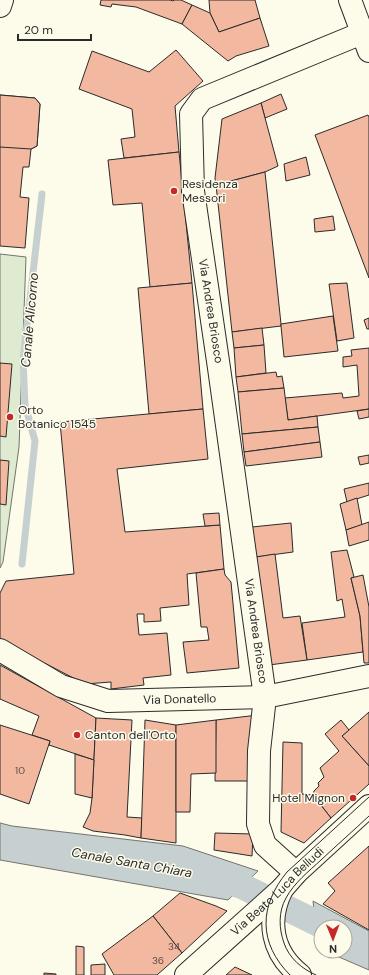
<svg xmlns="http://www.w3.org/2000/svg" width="369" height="975" font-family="'DM Sans',sans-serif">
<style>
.green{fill:#deebd1;stroke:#74746e}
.water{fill:#c7d0d0;stroke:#74746e}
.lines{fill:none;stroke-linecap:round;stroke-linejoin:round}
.stream{stroke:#c7d0d0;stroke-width:7}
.canal{stroke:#c7d0d0;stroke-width:26}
.building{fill:#f2b8a0;stroke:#2b2b2b}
.minor-casing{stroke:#2b2b2b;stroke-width:24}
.minor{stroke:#fdfbea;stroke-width:22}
.tram{stroke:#2b2b2b;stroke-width:1}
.poi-dot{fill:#c62828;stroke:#fdfbea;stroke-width:1.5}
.labels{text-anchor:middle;stroke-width:3;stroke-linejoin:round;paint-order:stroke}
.number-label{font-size:10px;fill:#5d4e48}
.poi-label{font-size:12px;fill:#2b2b2b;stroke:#fdfbea;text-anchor:start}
.street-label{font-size:12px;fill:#2b2b2b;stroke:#fdfbea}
.water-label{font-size:13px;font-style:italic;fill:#2b2b2b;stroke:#fdfbea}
</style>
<rect width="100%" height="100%" fill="#fdfbea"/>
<!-- green -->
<polygon class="green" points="0,254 26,257 19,447 3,562 0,568"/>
<!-- water -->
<g class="water">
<polygon points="0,823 12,826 183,846 258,871 228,900 0,860"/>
<polygon points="313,901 369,931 369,970 325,951 345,951 345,927 321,927 321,949 318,948"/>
</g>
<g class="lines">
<!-- stream -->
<polyline class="stream" points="22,564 35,441 25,405 23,360 42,194"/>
<!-- canal -->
<polyline class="canal" points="207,876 242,886 325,927"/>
</g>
<!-- building -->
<g class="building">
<polygon points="101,0 170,0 173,1 174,0 181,0 192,5 182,24 136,7 112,4 111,7 100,5"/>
<polygon points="209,0 255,0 260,18 219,32 210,13"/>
<polygon points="192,5 210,13 219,32 260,18 269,46 236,56 228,61 182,24"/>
<polygon points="176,50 203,81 175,106 179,152 124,158 121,139 135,137 132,109 79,89 92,51 149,72"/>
<polygon points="281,94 287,109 265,118 261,103"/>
<polygon points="0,95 35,98 40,104 37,146 31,149 29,167 23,167 20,197 29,198 25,248 0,246"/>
<polygon points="0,95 35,98 40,104 37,146 31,149 0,147"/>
<polygon points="261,103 278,166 265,172 216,185 215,178 222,119"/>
<polygon points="368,115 369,117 369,278 315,135"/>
<polygon points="179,152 192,283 150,287 142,203 113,205 108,160"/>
<polygon points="306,157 310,175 286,181 284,164"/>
<polygon points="265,172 281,324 281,326 232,332 216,185"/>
<polygon points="333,216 335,230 315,232 314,219"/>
<polygon points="192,283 203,409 149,414 138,288"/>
<polygon points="347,283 354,338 337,341 329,284"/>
<polygon points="333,316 338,351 284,357 281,326 281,324"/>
<polygon points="369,318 369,329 367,329 364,320"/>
<polygon points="262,328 264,345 234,348 232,332"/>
<polygon points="264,345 266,373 236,377 234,348"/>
<polygon points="369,348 369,409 288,420 285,398 342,393 343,398 359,396 357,365 343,367 343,357 352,356 351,350"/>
<polygon points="0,363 12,364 6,437 0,436"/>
<polygon points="276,372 277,377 282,376 284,388 238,392 236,377"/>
<polygon points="284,388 288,420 317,416 318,427 242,434 238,392"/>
<polygon points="203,409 208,459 117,469 125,532 220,525 224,569 187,574 189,605 160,608 161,621 144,622 144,614 137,614 139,635 167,633 171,675 143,678 144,685 111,689 111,682 85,684 0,640 0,593 6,581 74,574 60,422"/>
<polygon points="369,409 369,417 359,419 357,411"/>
<polygon points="318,427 320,442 244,452 242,434"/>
<polygon points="320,442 322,457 246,466 244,452"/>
<polygon points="369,455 369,463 360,465 358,457"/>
<polygon points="0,460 9,461 6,505 0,504"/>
<polygon points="369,483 369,495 347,502 344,489"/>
<polygon points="357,498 362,525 346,530 340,504"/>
<polygon points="219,513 220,525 205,526 203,514"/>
<polygon points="369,522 369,540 349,546 346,530"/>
<polygon points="291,523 293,552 256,557 252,527"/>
<polygon points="347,550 354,577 351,578 360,616 363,652 307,660 302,623 345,617 342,599 337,601 331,552"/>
<polygon points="275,554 283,618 300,616 307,660 269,665 256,557"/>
<polygon points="224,569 225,575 231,582 239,668 187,673 183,642 209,640 207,627 201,627 196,573"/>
<polygon points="363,575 369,607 369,663 364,663 360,616 351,578"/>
<polygon points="0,665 96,718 94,760 49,745 50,741 32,735 39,716 0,699"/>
<polygon points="369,712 369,766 342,736"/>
<polygon points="258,715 255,781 215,781 216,720"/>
<polygon points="96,718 132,720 127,817 142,818 141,838 125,835 93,831 83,827 90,813 92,798"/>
<polygon points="145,720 176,725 176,843 141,838"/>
<polygon points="216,720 216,773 191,774 190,812 176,812 176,725"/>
<polygon points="341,720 349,730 342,736 369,766 369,784 331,818 313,795 314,791 319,786 318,783 324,777 320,768 339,751 325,734"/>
<polygon points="0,725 50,741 29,804 0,794"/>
<polygon points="283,742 302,743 302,794 313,795 331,818 304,843 281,832"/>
<polygon points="75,754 94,760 92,798 75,794"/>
<polygon points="215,833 253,834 252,856 214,850"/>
<polygon points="369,846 369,930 323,904 335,891 328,883"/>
<polygon points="180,893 216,906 227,911 182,953 153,916"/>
<polygon points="153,916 182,953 157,975 114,975 102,954"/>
<polygon points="76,946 84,947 84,975 76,975"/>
<polygon points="105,964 105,975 91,975 91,965"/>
<polygon points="235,967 252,975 226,975"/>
<polygon points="44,973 56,974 56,975 44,975"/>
</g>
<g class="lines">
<!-- minor casing -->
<g class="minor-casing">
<g id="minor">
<polyline points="350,0 369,51"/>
<polyline points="0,6 2,0"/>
<path id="s1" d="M 0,650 L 61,686 L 108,701 L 265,697 L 369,676"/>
<polyline points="296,873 265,845 258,824 259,751 265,697 219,368 193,191 191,114 202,99 362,33"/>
<path d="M 282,889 C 266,921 272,953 300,975"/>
<path id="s2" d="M 186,975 L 282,889 L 296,873 L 369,806"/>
</g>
</g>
<!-- minor -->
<use href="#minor" class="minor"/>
<!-- tram -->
<g class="tram">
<path d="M 290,975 C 258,943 259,906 287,872 L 369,797"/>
<path d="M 316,975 C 302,969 289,958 284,943 C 279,929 278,912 286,898 C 294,883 309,871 321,860 C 337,845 353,831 369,816"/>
</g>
</g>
<!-- markers -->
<g class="poi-dot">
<circle cx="174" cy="191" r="4"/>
<circle cx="10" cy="417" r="4"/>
<circle cx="77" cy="735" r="4"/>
<circle cx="353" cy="798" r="4"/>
</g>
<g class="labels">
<!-- number labels -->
<g class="number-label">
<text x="20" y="774">10</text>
<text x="174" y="950">34</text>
<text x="158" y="964">36</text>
</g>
<!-- poi labels -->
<g class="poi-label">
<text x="182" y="188">Residenza<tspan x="182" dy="14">Messori</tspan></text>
<text x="18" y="414">Orto<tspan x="18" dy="14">Botanico 1545</tspan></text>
<text x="85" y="739">Canton dell'Orto</text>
<text x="345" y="802" text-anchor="end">Hotel Mignon</text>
</g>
<!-- street labels -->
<g class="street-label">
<text transform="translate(211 311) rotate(81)" y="4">Via Andrea Briosco</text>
<text transform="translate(256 631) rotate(82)" y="4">Via Andrea Briosco</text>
<text dy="4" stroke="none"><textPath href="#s1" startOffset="192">Via Donatello</textPath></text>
<text dy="4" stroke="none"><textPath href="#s2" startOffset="124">Via Beato Luca Belludi</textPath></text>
</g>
<!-- water labels -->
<g class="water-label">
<text transform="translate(29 320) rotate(-85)" y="5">Canale Alicorno</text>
<text transform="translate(132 862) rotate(10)" y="5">Canale Santa Chiara</text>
</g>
</g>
<!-- north arrow -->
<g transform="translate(333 939) rotate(179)"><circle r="19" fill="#fdfbea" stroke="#a9a89e"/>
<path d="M0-3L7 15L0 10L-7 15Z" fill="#c62828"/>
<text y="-6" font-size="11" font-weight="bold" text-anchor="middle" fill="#2b2b2b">N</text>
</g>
<!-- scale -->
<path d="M18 34v6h73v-6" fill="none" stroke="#2b2b2b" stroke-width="2"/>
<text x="24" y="34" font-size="12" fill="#2b2b2b" stroke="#fdfbea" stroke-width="3" paint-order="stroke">20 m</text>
</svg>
